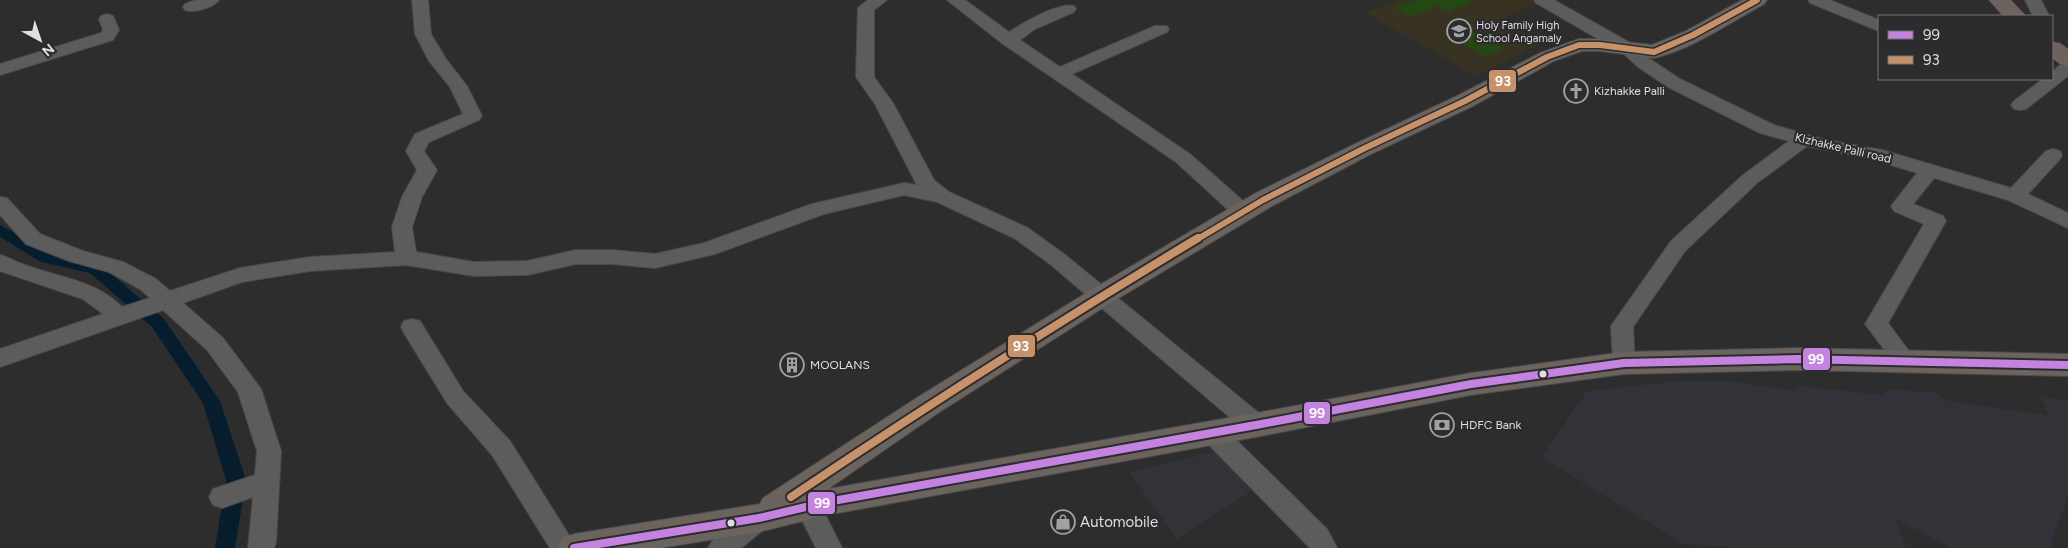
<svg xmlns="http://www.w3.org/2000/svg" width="2068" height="548" font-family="Figtree,sans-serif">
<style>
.built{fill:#323239}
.education{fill:#383223}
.green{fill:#244714}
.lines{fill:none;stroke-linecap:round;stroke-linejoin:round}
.canal{fill:#061d2e;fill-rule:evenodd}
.minor-casing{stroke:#4a4a4a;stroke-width:2}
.major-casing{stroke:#4a4a4a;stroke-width:2}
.highway-casing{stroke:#4a4a4a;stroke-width:1}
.minor{fill:#5c5c5d;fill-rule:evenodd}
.major{fill:#6a635e;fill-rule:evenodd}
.highway{fill:#6e635c;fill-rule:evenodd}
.bus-1-casing{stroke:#2c2c2e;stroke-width:12}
.bus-2-far1-casing{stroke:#2c2c2e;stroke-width:9}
.bus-2-casing{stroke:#2c2c2e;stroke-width:12}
.bus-1{stroke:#c483df;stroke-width:8}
.bus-2-far1{stroke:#c7916a;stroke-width:6}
.bus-2{stroke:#c7916a;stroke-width:8}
.bus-dot{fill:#dfdfe1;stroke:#2c2c2e;stroke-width:2}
.labels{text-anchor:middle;stroke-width:4.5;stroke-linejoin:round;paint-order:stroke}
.far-poi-label{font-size:11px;fill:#dfdfe1;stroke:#2c2c2e;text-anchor:start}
.poi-label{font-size:12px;fill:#dfdfe1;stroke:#2c2c2e;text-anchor:start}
.street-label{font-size:12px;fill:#dfdfe1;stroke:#2c2c2e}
.near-poi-label{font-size:15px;fill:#dfdfe1;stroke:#2c2c2e;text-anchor:start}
.line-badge{stroke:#2c2c2e;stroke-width:2}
.badge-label{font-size:14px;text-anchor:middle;font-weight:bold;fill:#fff}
</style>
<rect width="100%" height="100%" fill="#2d2d2d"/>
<!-- built -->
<g class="built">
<polygon points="1678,381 1727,381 1793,390 1800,386 1884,395 1887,389 1936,393 1948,401 2048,415 2041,397 2068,400 2068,496 2049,548 1951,548 1896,519 1906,548 1739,548 1684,544 1541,457 1587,391"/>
<polygon points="1217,451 1251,491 1177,539 1129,472"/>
</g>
<!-- education -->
<polygon class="education" points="1398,0 1534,0 1538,2 1501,20 1544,42 1476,76 1365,13"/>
<!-- green -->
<g class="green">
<polygon points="1415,0 1475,0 1448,12 1437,6 1410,17 1394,8"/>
<polygon points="1460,25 1504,48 1487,57 1443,33"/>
</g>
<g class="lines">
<!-- canal -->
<polygon class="canal" points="0,225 52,254 101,265 164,319 220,401 246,480 235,548 215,548 226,480 203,403 152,327 90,273 41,262 0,237"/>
<!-- minor casing -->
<g class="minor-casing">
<g id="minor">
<path d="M 196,0 L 219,0 C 213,8 195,13 185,10 L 183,7 L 185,4 Z"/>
<path d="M 412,0 L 428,0 L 431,34 L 446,59 L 467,86 L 482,116 L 479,120 L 429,142 L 424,151 L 437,170 L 422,197 L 412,227 L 416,252 L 474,262 L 527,261 L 576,250 L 612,250 L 655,254 L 704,243 L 812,204 L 904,183 L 917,185 L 875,104 L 856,77 L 858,8 L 868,0 L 887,0 L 874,10 L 874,77 L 893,103 L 934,180 L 949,192 L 1028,228 L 1064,254 L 1265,418 L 1268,425 L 1265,432 L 1256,435 L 1247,432 L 1050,264 L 1014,238 L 937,202 L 904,195 L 824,214 L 715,254 L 655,268 L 612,264 L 576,264 L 527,275 L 474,276 L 406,265 L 310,271 L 242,282 L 183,303 L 223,338 L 261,389 L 281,451 L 276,542 L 274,548 L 248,548 L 253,497 L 222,508 L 213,505 L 209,497 L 213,489 L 255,475 L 257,451 L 238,392 L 207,350 L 163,310 L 0,367 L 0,349 L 103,314 L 83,299 L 0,271 L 0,255 C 8,257 14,261 22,264 C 56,277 96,280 122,307 L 150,298 L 140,289 L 109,272 L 69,261 L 26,244 L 0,215 L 0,197 L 7,198 L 40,234 L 83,251 L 123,262 L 156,279 L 170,291 L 240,268 L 310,257 L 395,252 L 392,227 L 402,197 L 417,170 L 406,151 L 415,134 L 463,114 L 450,87 L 429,61 L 415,34 Z"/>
<path d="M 947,0 L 965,0 L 1009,32 C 1023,23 1058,2 1074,6 L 1076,9 L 1074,12 L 1035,29 L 1020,40 L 1060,67 L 1155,26 L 1167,26 L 1169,29 L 1167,32 L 1072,74 L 1190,154 L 1250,207 L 1253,212 L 1250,217 L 1243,219 L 1236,217 L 1176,162 L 1003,44 Z"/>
<polygon points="1534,0 1554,0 1636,46 1650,59 1680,79 1774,125 1826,140 1882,150 2011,188 2046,151 2053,149 2060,151 2062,155 2060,159 2028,194 2068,213 2068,228 2008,200 1934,178 1913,204 1943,216 1946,221 1888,323 1917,362 1914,368 1906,371 1898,368 1865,324 1924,224 1894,211 1891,206 1917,173 1872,159 1807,146 1757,183 1685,251 1633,327 1635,363 1632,369 1624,372 1616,369 1613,363 1611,326 1671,241 1743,175 1789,141 1760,133 1668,87 1638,67 1624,54 1536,3"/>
<polygon points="1808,0 1830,0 1879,20 1879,31 1810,3"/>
<polygon points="2025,0 2041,0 2049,16 2033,16"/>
<polygon points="107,14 113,16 119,30 113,40 0,75 0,64 101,33 103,30 99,19 101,16"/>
<polygon points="2068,64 2068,76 2026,109 2020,110 2014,109 2011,105 2014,101 2043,79 2052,79 2052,72 2060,65"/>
<polygon points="412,319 420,321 463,391 510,441 577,548 550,548 492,455 447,403 404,333 401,327 404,321"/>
<polygon points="1213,423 1222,426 1327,529 1337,548 1310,548 1204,440 1201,433 1204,426"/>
<polygon points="808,495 817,498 842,548 816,548 795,506 799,498"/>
<path d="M 758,508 L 767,511 L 771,519 L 767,527 L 741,548 L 708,548 C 715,533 743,513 758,508 Z"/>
</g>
</g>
<!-- major casing -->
<g class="major-casing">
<path id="major" d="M 1742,0 L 1767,0 L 1764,4 C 1729,23 1693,49 1654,58 L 1600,51 L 1582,51 L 1554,61 L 1473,106 L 1373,153 L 1272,206 L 1109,304 L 938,413 L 828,489 L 1256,413 L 1471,373 L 1624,352 L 1798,348 L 2068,354 L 2068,376 L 1798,370 L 1624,374 L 1471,395 L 1256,437 L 827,515 L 759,532 L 660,548 L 558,548 L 562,538 L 574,534 L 760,504 L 763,498 L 918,397 L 1091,290 L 1254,194 L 1357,143 L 1457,96 L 1540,53 L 1579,39 L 1600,39 L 1652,45 L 1686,31 Z"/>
</g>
<!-- highway casing -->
<g class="highway-casing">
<g id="highway">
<polygon points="1989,0 2011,0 2026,16 2003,16"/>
<polygon points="2052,42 2060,43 2068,49 2068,66 2060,64 2052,58"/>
</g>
</g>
<!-- minor -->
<use href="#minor" class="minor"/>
<!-- major -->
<use href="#major" class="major"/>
<!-- highway -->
<use href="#highway" class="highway"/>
<!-- bus-1 casing -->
<g class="bus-1-casing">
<polyline id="bus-1" points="574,548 759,518 827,502 1256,425 1471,384 1624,363 1798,359 2068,365"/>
</g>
<!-- bus-2-far1 casing -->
<g class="bus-2-far1-casing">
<polyline id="bus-2-far1" points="1196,240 1263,200 1365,148 1465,101 1547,57 1579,45 1600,45 1654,52 1693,35 1757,0"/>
</g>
<!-- bus-2 casing -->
<g class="bus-2-casing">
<path id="bus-2" d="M 791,497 C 925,407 1060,321 1198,238"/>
</g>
<!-- bus-1 -->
<use href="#bus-1" class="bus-1"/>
<!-- bus-2-far1 -->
<use href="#bus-2-far1" class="bus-2-far1"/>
<!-- bus-2 -->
<use href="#bus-2" class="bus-2"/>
</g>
<!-- icons -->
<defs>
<g id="school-ring" transform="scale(1.25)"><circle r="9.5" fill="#2c2c2e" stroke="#a1a1a2" stroke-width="1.5"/><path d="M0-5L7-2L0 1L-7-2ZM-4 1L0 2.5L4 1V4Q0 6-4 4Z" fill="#a1a1a2"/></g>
<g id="church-ring" transform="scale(1.25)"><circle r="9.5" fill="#2c2c2e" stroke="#a1a1a2" stroke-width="1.5"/><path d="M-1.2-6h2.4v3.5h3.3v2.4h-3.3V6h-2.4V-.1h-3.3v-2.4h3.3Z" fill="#a1a1a2"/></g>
<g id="building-ring" transform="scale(1.25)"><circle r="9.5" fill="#2c2c2e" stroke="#a1a1a2" stroke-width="1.5"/><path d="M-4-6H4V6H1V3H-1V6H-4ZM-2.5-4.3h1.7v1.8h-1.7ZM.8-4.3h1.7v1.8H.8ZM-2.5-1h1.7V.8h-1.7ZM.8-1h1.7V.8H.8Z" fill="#a1a1a2"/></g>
<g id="bank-ring" transform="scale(1.25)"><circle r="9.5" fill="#2c2c2e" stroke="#a1a1a2" stroke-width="1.5"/><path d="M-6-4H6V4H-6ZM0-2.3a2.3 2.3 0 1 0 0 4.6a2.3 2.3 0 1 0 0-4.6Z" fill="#a1a1a2"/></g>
<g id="shop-ring" transform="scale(1.25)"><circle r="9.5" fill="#2c2c2e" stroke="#a1a1a2" stroke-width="1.5"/><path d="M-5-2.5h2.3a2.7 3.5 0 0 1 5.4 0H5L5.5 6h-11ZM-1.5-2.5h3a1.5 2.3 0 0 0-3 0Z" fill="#a1a1a2"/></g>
</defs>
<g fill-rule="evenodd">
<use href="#school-ring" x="1459" y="31"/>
<use href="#church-ring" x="1576" y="91"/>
<use href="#building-ring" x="792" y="365"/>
<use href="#bank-ring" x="1442" y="425"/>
<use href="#shop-ring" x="1063" y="522"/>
</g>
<!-- markers -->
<g class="bus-dot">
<circle cx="1543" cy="374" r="4.5"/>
<circle cx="731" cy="523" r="4.5"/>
</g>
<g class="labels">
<!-- far-poi labels -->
<g class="far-poi-label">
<text x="1476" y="29">Holy Family High<tspan x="1476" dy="13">School Angamaly</tspan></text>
</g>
<!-- poi labels -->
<g class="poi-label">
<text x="1594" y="95">Kizhakke Palli</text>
<text x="810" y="369">MOOLANS</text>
<text x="1460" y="429">HDFC Bank</text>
</g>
<!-- street labels -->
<g class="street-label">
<text transform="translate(1843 148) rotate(13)" y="4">KIzhakke Palli road</text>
</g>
<!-- near-poi labels -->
<g class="near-poi-label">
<text x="1080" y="527">Automobile</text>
</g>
</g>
<g class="line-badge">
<rect x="1488" y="69" width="29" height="24" rx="5" fill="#c7916a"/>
<rect x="1007" y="334" width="29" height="24" rx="5" fill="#c7916a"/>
<rect x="1802" y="347" width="29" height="24" rx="5" fill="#c483df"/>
<rect x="1303" y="401" width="28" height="24" rx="5" fill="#c483df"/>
<rect x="807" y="491" width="29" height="24" rx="5" fill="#c483df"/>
</g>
<g class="badge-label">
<text x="1503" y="86">93</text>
<text x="1021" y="351">93</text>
<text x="1816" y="364">99</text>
<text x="1317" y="418">99</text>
<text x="822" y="508">99</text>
</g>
<!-- legend -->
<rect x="1878" y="15" width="175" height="65" fill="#2c2c2e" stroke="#747476"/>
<rect x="1888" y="31" width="25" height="8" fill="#c483df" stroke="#747476"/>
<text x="1923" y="40" font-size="15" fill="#dfdfe1">99</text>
<rect x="1888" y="56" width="25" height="8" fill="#c7916a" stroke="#747476"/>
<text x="1923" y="65" font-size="15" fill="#dfdfe1">93</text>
<!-- north arrow -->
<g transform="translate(40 40) rotate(140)" stroke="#2c2c2e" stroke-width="4" paint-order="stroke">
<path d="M0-4L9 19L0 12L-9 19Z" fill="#dfdfe1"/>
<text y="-8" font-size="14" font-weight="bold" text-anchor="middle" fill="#dfdfe1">N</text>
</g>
</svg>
